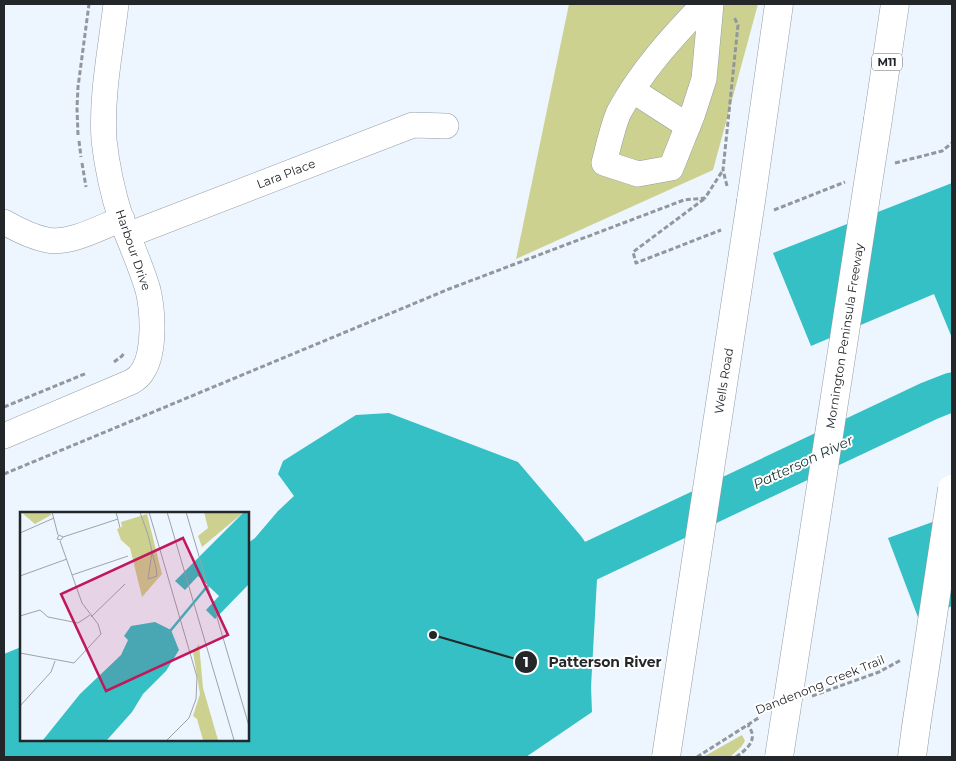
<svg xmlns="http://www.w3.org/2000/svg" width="956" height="761" font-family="Montserrat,sans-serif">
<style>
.green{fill:#cdd190}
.water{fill:#34c0c4}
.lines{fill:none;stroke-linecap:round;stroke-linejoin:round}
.river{stroke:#34c0c4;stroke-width:39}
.minor-casing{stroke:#949ca4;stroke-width:26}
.major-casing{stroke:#949ca4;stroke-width:29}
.highway-casing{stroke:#949ca4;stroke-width:29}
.path{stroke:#91979d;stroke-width:3;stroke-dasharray:5 2.5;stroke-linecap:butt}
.minor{stroke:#fff;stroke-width:25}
.major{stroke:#fff;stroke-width:28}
.highway{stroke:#fff;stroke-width:28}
.major-bridge-casing{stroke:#949ca4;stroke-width:29;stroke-linecap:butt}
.highway-bridge-casing{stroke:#949ca4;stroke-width:29;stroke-linecap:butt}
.major-bridge{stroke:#fff;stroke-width:28}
.highway-bridge{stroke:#fff;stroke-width:28}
.labels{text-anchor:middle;stroke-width:4;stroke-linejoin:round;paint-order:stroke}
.shield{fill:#fff;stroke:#66686a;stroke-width:1}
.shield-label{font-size:11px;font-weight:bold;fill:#24272a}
.street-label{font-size:12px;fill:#24272a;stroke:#fff}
.water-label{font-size:14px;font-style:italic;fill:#1a3132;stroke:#fff}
.inset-river{fill:none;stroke:#34c0c4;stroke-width:2.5}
.inset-road{fill:none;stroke:#9da3a9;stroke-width:1}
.view{fill:#c2185b;fill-opacity:0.15;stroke:#c2185b;stroke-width:2.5}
.inset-edge{fill:none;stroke:#24272a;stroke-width:2.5}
.leader{fill:none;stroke:#24272a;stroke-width:2}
.callout-dot{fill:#24272a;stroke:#fff;stroke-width:2}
.mark-label{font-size:15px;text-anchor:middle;font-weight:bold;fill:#fff}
.callout-label{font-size:14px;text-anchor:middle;font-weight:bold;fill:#24272a;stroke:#fff;stroke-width:4;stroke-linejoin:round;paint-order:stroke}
</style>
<rect width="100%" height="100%" fill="#edf5fe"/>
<!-- green -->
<g class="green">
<polygon points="569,4 758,4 713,170 516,259"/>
<polygon points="742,735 745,741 741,747 730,757 703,757"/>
</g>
<!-- water -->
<g class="water">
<polygon points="952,183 952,338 934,294 811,346 773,253"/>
<polygon points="389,413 518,462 581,536 598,561 591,687 592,712 526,757 4,757 4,654 21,647 21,740 248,740 248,543 255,538 278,511 294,496 278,474 283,461 356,415"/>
<polygon points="952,515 952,606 919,620 888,538"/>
</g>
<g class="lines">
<!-- river -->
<polyline class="river" points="548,581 929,401 952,392"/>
<!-- minor casing -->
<g class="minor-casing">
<g id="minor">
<path d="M 704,4 C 673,36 641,71 619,112 C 613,125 608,148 604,163 L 638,174 L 671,168 L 693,113 L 704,79 L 711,4"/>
<polyline points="632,90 688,126"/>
<path d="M 4,222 C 18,230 32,237 47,240 C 69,245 101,227 122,219"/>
<polyline points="128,235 413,125 446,126"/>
<path d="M 4,436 L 131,382 C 137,379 141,375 144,369 C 155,350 153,311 148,290 C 141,266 130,242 121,219 C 113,194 107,167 104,140 C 101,95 111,48 116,4"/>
</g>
</g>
<!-- major casing -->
<g class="major-casing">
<polyline id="major" points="751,201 779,4"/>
</g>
<!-- highway casing -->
<g class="highway-casing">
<g id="highway">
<polyline points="878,119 895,4"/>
<polyline points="912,757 916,727"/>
</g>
</g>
<!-- path -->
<g class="path">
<polyline points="78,135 77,108 78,87 89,4"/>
<polyline points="79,141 81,157"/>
<polyline points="82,163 86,187"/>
<polyline points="895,163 942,151 952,143"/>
<polyline points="727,186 723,170 738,25 734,17"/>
<polyline points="704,199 633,252 636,263 721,230"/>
<polyline points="774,210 845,182"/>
<polyline points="114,362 122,356 124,353"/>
<polyline points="4,407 87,373"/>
<polyline points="4,474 449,289 684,200 705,198 723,170"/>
<polyline points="812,696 879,672 901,660"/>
<polyline points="697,757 760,717"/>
<path d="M 736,757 C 747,749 759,740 748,725"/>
</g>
<!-- minor -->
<use href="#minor" class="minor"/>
<!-- major -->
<use href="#major" class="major"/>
<!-- highway -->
<use href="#highway" class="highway"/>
<!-- major-bridge casing -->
<g class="major-bridge-casing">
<polyline id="major-bridge" points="666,757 751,201"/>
</g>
<!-- highway-bridge casing -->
<g class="highway-bridge-casing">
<g id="highway-bridge">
<polyline points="916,727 952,489"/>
<polyline points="779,757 878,119"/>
</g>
</g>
<!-- major-bridge -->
<use href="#major-bridge" class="major-bridge"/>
<!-- highway-bridge -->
<use href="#highway-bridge" class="highway-bridge"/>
</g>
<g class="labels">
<!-- shield labels -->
<rect class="shield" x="872" y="53.5" width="30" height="17" rx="4"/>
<g class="shield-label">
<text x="887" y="66">M11</text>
</g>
<!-- street labels -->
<g class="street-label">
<text transform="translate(286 174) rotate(-21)" y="4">Lara Place</text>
<text transform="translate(133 250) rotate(71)" y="4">Harbour Drive</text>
<text transform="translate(845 336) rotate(-81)" y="4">Mornington Peninsula Freeway</text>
<text transform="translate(724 381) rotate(-81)" y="4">Wells Road</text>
<text transform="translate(820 685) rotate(-22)" y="4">Dandenong Creek Trail</text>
</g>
<!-- water labels -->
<g class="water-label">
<text transform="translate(803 462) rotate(-25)" y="5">Patterson River</text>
</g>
</g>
<!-- overview -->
<g transform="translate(20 512)">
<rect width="229" height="229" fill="#edf5fe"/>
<path d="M 1,0 L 30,0 L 31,3 L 15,12 ZM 184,0 L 224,0 L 182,35 L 178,24 L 188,16 ZM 127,2 L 142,62 L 122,85 L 110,36 L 101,28 L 97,17 L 102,15 L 101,10 ZM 179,132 L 183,176 L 198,228 L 183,228 L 177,207 L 173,204 L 180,182 L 173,140 Z" fill="#cdd190"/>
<path d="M 224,0 L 229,0 L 229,72 L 195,107 L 186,98 L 199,84 L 178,64 L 165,78 L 155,69 ZM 135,110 L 151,118 L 159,138 L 146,159 L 123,182 L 112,200 L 87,228 L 23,228 L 60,182 L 101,143 L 108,128 L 104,124 L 111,114 Z" fill="#34c0c4"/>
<path class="inset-river" d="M 146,124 L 190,71"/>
<path class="inset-road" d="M 32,0 L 38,23M 96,0 L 100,16M 120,0 L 128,23 L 136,56 L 137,64 L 128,67 L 132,40M 129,0 L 177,165 L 176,187 L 169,206 L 147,228M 147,0 L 214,228M 166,0 L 229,214M 0,21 L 34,6M 43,25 L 41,28 L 37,27 L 39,23 L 43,25 L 98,7M 52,63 L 108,44M 0,64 L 47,47M 0,104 L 20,98 L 28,105 L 58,111 L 70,103M 71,105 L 105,72M 0,141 L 54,151 L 81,122 L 78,112 L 62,91 L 40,29M 0,194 L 31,160 L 35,149"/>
<path class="view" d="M 163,26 L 208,123 L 86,179 L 41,82 Z"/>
<rect width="229" height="229" class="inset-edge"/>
</g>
<!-- callouts -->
<path class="leader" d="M433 635L526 662"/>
<g class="callout-dot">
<circle cx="433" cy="635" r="5"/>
<circle cx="526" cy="662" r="12"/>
</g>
<g class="mark-label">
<text x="526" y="667">1</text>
</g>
<g class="callout-label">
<text x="605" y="667">Patterson River</text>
</g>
<!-- border -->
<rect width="956" height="761" fill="none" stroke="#24272a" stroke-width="10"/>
</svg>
